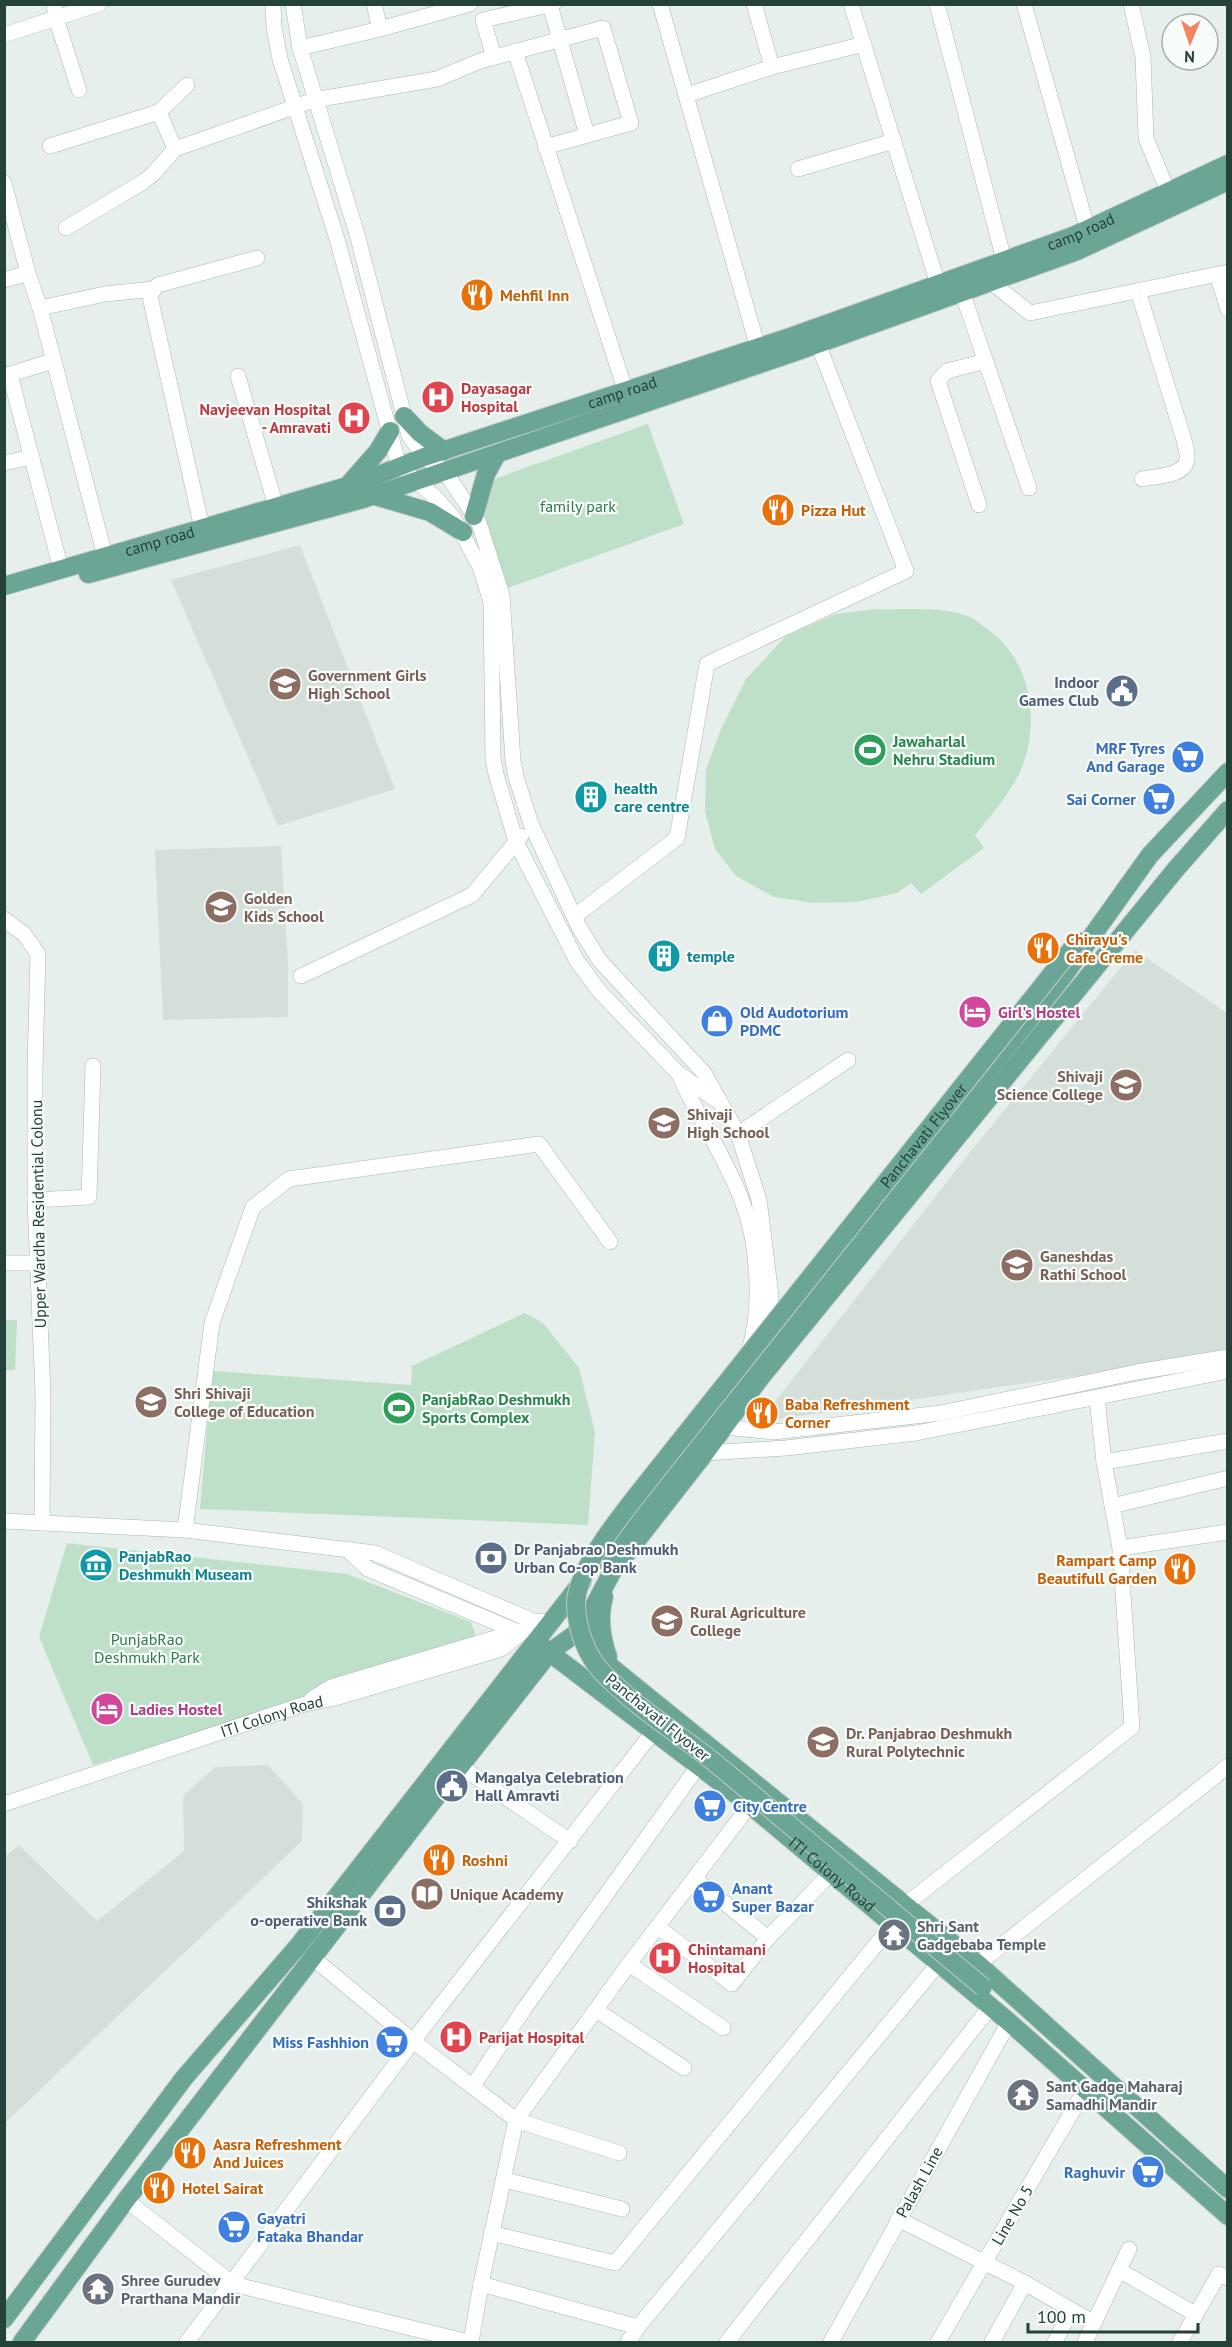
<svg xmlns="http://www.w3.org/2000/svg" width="1232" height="2347" font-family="'PT Sans',sans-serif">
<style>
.built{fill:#d4dfda}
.green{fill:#bfe0c8}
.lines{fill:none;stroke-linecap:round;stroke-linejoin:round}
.minor-casing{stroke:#a8b8b2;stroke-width:16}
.major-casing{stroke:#c2cac8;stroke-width:20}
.minor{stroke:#fff;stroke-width:15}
.major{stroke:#6aa596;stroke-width:18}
.major-bridge-casing{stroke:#c2cac8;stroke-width:20;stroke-linecap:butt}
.major-bridge{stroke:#6aa596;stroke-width:18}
.labels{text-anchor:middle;stroke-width:4.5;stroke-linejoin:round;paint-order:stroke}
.street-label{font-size:16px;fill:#24423a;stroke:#f7fbf9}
.food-label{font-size:16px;font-weight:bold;fill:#c56008;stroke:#f7fbf9;text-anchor:start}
.health-label{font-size:16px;font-weight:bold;fill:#be3a42;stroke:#f7fbf9;text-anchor:start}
.park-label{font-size:16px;fill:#2d7a4b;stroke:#f7fbf9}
.education-label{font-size:16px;font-weight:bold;fill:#785e54;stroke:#f7fbf9;text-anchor:start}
.service-label{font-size:16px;font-weight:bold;fill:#4e5e75;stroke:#f7fbf9;text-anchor:end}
.leisure-label{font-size:16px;font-weight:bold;fill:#27864d;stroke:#f7fbf9;text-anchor:start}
.shop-label{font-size:16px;font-weight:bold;fill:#366cbe;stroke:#f7fbf9;text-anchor:end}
.culture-label{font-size:16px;font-weight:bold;fill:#0d838f;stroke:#f7fbf9;text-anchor:start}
.hotel-label{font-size:16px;font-weight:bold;fill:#b23c85;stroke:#f7fbf9;text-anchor:start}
.worship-label{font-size:16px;font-weight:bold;fill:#5b616d;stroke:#f7fbf9;text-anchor:start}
</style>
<rect width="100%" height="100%" fill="#e6efeb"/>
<!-- built -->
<g class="built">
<polygon points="300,545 395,789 278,826 171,580"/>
<polygon points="281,846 288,964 288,1017 163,1020 155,850"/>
<polygon points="1135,950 1227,1013 1227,1354 759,1422 967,1156"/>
<polygon points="268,1765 303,1804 302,1841 5,2123 5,1857 19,1845 97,1921 184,1851 183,1796 215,1767"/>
</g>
<!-- green -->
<g class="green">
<polygon points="648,424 684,524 508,588 472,487"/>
<path d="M 876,609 C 904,610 942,606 967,616 C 973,618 978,622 983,626 C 1031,656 1042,721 1020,772 C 1009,795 991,815 975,835 L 984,848 L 921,894 L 911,883 L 897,893 L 856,902 L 814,903 L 774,897 L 736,876 L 715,849 L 705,812 L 706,769 L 721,729 L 746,679 L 786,636 L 836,614 Z"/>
<polygon points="525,1313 543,1323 579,1368 595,1432 588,1525 200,1509 212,1371 411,1385 412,1366"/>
<polygon points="5,1320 17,1320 15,1370 5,1370"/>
<polygon points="67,1543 347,1574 471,1622 476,1636 472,1647 93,1765 39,1637"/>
</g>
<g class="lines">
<!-- minor casing -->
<g class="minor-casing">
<g id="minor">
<polyline points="54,4 56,18 79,90"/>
<polyline points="273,4 274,28 280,59 337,239 399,466 436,498 453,517 480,567 491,602 493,758 496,774 516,842 577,961 600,992 679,1074 715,1099"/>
<polyline points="293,4 300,48 357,234 409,435 424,457 445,472 479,523 502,595 513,761 516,777 531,824 579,927 600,961 704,1073 738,1134 759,1200 771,1296 768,1332"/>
<polyline points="374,4 380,29"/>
<polyline points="660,4 758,348"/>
<polyline points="754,4 772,67"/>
<polyline points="851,4 941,294"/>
<polyline points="937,4 1004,260"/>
<polyline points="1024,4 1090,238"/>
<polyline points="1131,4 1143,57 1146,138 1168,192"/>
<polyline points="550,5 587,135"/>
<polyline points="4,35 99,4"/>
<polyline points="300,48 380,29 470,4"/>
<polyline points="515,51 626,392"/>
<polyline points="494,57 483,20 553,4"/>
<polyline points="687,95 772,67 864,44"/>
<polyline points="159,112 175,149"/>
<polyline points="50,146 159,112 187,85"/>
<polyline points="798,169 894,141"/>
<polyline points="4,183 28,273 40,308 105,556"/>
<polyline points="66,228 143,182 154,173 175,149 314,100 437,79 480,61 603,28 631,123 545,147"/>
<polyline points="1217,275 1228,309"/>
<polyline points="4,280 28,273"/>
<polyline points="991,282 1030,313 1228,272"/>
<path d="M 1138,291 L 1184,440 C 1185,446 1188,453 1187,459 C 1185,477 1155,476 1142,479"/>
<polyline points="962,292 1029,488"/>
<polyline points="40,308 105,294 154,289"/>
<polyline points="10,375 61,569"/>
<polyline points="4,376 53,361"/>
<polyline points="238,376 276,507"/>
<polyline points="4,463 32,457"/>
<polyline points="979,505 938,381 947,371 986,361"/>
<polyline points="202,528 150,297 154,289 158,285 257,258"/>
<polyline points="575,916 677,838 707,664 906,571 818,344"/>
<polyline points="4,919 24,934 38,954 35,1068 35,1200 43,1394 42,1523"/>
<polyline points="301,976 472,895 521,836"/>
<path d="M 679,1074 C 697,1117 726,1157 742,1201 C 759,1244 762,1308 749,1351"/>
<polyline points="738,1134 848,1060"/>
<polyline points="35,1200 89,1197 93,1066"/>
<polyline points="4,1263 38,1263"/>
<polyline points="716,1423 724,1427 774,1432 941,1413 1137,1372 1228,1357"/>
<polyline points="698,1451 705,1453 786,1448 916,1433 1228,1371"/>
<polyline points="1104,1462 1228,1441"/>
<polyline points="1112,1506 1228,1478"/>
<polyline points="4,1521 185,1530 375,1553 533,1621 541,1621"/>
<polyline points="185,1530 212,1323 253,1207 289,1179 539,1144 610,1242"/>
<polyline points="1120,1548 1228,1532"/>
<polyline points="347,1549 368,1569 521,1633"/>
<polyline points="312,1699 331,1687 502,1636 511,1639"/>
<polyline points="461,1767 570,1841"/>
<path id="s1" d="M 4,1804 L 305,1704 L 335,1698 L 498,1650 C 509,1646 524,1629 533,1621"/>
<polyline points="695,1879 768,1938"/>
<polyline points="905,1905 1132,1727 1120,1548 1104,1462 1097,1398"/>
<polyline points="659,1928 732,1984 768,1938 832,1872"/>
<polyline points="313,1958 413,2041 516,2120 619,2153"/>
<polyline points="629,1964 723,2028"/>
<polyline points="978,1964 1228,1766"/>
<polyline points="596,2010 684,2068"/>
<polyline points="473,2086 524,2009 699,1765"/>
<polyline points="505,2180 622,2209"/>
<polyline points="126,2200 233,2284 468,2342"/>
<polyline points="898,2219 1025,2283 1094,2323"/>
<polyline points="491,2233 615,2263 893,1924"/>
<polyline points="1119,2270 1195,2314"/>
<polyline points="481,2284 638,2327"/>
<polyline points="187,2342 413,2041 653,1732"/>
<polyline points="471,2342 481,2284 516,2120 629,1964 750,1805"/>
<polyline points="628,2342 638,2327 939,1963"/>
<polyline points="727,2342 991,2006"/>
<polyline points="831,2342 1009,2022"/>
<polyline points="938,2342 1086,2088"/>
<polyline points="992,2342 1025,2283"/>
<polyline points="1055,2342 1071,2310"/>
<polyline points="1085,2342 1129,2249"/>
<polyline points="1180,2342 1219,2274 1228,2278"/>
</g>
</g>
<!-- major casing -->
<g class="major-casing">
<g id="major">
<polyline points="404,416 420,433 444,451"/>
<polyline points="350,483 378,451 390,431"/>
<polyline points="372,495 430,512 463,532"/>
<polyline points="474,516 486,474 497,454"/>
<polyline points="88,574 363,499 798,351 1077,251 1228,181"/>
<path id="s2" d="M 4,586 L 358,483 L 424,457 L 793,336 L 1073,236 L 1228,164"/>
<polyline points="599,1560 1062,978 1150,855 1228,772"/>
<path d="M 604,1597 C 598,1618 601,1637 608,1657"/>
<polyline points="583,1631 611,1667 978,1964 1228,2189"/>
<path id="s3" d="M 541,1646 L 750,1805 L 1009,2022 L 1228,2216"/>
<polyline points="4,2319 184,2078 299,1945 582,1582"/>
<polyline points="22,2342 126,2200 447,1783 550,1652 582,1629 612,1572 705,1453 761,1377 1176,869 1228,810"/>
</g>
</g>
<!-- minor -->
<use href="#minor" class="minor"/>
<!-- major -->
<use href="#major" class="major"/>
<!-- major-bridge casing -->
<g class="major-bridge-casing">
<g id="major-bridge">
<path id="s4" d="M 983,1987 C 894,1913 805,1837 715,1763 C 678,1733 635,1707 602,1672 C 586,1655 577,1629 576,1606 C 574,1568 633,1501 656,1471 L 1078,941"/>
</g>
</g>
<!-- major-bridge -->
<use href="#major-bridge" class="major-bridge"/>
</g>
<!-- icons -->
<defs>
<g id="restaurant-disc" transform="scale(1.725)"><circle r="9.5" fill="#e8710a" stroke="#f7fbf9"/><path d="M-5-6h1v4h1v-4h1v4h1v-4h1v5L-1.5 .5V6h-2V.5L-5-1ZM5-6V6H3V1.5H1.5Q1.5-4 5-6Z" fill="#fff"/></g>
<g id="hospital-disc" transform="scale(1.725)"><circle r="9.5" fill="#e0444e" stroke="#f7fbf9"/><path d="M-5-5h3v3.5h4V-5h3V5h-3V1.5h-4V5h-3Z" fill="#fff"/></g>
<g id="school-disc" transform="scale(1.725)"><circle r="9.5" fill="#8d6e63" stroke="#f7fbf9"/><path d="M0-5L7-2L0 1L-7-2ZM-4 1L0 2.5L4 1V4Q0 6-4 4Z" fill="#fff"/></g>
<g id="civic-disc" transform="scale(1.725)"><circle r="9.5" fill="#5c6f8a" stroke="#f7fbf9"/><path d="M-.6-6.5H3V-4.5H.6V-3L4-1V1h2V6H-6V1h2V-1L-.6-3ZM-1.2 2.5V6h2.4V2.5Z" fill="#fff"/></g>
<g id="stadium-disc" transform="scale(1.725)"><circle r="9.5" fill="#2e9e5b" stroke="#f7fbf9"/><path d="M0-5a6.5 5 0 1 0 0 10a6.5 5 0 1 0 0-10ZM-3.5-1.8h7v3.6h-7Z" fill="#fff"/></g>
<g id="supermarket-disc" transform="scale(1.725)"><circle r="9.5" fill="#3f7fe0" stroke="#f7fbf9"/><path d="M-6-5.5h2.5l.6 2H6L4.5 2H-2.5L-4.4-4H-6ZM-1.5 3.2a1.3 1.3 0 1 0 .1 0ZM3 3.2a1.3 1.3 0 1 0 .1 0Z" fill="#fff"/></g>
<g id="building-disc" transform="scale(1.725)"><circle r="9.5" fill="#0f9aa8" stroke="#f7fbf9"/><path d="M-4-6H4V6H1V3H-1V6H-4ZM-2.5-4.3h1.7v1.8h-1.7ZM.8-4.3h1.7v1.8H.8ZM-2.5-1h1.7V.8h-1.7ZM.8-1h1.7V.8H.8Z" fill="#fff"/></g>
<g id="hotel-disc" transform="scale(1.725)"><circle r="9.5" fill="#d1479c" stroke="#f7fbf9"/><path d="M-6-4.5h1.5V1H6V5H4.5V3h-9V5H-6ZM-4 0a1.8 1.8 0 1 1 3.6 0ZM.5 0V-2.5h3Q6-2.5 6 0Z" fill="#fff"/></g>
<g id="shop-disc" transform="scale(1.725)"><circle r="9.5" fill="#3f7fe0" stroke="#f7fbf9"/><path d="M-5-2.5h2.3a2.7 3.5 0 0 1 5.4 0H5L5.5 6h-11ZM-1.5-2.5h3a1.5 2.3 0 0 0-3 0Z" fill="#fff"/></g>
<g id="university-disc" transform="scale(1.725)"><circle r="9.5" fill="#8d6e63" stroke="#f7fbf9"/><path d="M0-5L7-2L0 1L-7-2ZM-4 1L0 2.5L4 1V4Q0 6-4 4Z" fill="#fff"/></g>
<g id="bank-disc" transform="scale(1.725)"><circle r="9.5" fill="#5c6f8a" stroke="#f7fbf9"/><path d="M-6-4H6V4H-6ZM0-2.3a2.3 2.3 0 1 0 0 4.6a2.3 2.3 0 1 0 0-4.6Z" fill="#fff"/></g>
<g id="museum-disc" transform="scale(1.725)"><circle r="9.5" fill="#0f9aa8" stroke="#f7fbf9"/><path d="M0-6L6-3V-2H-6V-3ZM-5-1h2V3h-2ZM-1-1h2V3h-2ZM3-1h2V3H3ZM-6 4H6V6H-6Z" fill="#fff"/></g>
<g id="library-disc" transform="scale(1.725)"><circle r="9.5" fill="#8d6e63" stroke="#f7fbf9"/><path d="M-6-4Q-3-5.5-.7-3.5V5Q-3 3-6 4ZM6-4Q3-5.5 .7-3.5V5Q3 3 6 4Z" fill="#fff"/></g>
<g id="temple-disc" transform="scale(1.725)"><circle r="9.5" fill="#6b7280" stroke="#f7fbf9"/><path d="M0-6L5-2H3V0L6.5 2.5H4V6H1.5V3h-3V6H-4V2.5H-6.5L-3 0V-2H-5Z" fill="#fff"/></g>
</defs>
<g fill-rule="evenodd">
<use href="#restaurant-disc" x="477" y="295"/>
<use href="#hospital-disc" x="438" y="397"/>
<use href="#hospital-disc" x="354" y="418"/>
<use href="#restaurant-disc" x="778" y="510"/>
<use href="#school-disc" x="285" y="684"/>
<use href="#civic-disc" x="1122" y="691"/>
<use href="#stadium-disc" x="870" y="750"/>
<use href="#supermarket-disc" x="1188" y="757"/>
<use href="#building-disc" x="591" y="797"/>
<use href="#supermarket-disc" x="1159" y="799"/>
<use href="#school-disc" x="221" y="907"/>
<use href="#restaurant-disc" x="1043" y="948"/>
<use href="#building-disc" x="664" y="956"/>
<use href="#hotel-disc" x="975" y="1012"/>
<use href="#shop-disc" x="717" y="1021"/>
<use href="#university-disc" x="1126" y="1085"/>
<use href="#school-disc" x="664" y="1123"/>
<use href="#school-disc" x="1017" y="1265"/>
<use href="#university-disc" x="151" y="1402"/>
<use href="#stadium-disc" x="399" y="1408"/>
<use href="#restaurant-disc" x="762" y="1413"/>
<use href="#bank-disc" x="491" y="1558"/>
<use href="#museum-disc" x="96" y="1565"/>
<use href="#restaurant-disc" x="1180" y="1569"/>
<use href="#university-disc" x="667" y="1621"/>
<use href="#hotel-disc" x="107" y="1709"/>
<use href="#university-disc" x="823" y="1742"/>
<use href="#civic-disc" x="452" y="1786"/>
<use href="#supermarket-disc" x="710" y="1806"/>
<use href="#restaurant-disc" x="439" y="1860"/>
<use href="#library-disc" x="427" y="1894"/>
<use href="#supermarket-disc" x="709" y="1897"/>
<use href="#bank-disc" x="390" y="1911"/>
<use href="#temple-disc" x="894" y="1935"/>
<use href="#hospital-disc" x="665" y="1958"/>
<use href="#hospital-disc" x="456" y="2037"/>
<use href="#supermarket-disc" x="392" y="2042"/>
<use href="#temple-disc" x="1023" y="2095"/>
<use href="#restaurant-disc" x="190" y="2153"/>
<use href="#supermarket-disc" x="1148" y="2172"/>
<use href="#restaurant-disc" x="159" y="2188"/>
<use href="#supermarket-disc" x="234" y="2227"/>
<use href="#temple-disc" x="98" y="2289"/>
</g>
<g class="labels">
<!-- street labels -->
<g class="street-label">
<text dy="6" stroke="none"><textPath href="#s2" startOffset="1134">camp road</textPath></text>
<text dy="6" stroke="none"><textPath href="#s2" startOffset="648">camp road</textPath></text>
<text dy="6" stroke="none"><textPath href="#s2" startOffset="162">camp road</textPath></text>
<text dy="6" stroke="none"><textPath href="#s4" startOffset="1155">Panchavati Flyover</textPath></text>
<text transform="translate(38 1214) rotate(-91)" y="6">Upper Wardha Residential Colonu</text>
<text dy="6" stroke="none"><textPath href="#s1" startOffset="282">ITI Colony Road</textPath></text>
<text transform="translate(658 1717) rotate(39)" y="6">Panchavati Flyover</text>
<text dy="6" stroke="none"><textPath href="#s3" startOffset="370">ITI Colony Road</textPath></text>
<text transform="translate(919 2182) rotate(-61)" y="6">Palash Line</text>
<text transform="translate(1012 2215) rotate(-60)" y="6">Line No 5</text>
</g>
<!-- food labels -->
<g class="food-label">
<text x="500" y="301">Mehfil Inn</text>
<text x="801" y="516">Pizza Hut</text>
<text x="1066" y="945">Chirayu's<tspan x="1066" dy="18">Cafe Creme</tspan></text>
<text x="785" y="1410">Baba Refreshment<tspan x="785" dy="18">Corner</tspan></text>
<text x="1157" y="1566" text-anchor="end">Rampart Camp<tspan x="1157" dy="18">Beautifull Garden</tspan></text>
<text x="462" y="1866">Roshni</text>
<text x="213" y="2150">Aasra Refreshment<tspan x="213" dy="18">And Juices</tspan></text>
<text x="182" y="2194">Hotel Sairat</text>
</g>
<!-- health labels -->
<g class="health-label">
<text x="461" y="394">Dayasagar<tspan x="461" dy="18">Hospital</tspan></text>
<text x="331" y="415" text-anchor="end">Navjeevan Hospital<tspan x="331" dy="18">- Amravati</tspan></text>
<text x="688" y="1955">Chintamani<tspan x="688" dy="18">Hospital</tspan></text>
<text x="479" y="2043">Parijat Hospital</text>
</g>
<!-- park labels -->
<g class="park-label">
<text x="578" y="512">family park</text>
<text x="147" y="1645">PunjabRao<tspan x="147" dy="18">Deshmukh Park</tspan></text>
</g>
<!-- education labels -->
<g class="education-label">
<text x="308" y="681">Government Girls<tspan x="308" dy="18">High School</tspan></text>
<text x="244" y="904">Golden<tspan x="244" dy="18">Kids School</tspan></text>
<text x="1103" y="1082" text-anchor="end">Shivaji<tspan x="1103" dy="18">Science College</tspan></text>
<text x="687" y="1120">Shivaji<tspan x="687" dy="18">High School</tspan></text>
<text x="1040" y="1262">Ganeshdas<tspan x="1040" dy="18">Rathi School</tspan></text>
<text x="174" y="1399">Shri Shivaji<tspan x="174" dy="18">College of Education</tspan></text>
<text x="690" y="1618">Rural Agriculture<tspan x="690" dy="18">College</tspan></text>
<text x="846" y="1739">Dr. Panjabrao Deshmukh<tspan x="846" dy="18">Rural Polytechnic</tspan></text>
<text x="450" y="1900">Unique Academy</text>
</g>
<!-- service labels -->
<g class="service-label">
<text x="1099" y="688">Indoor<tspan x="1099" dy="18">Games Club</tspan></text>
<text x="514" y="1555" text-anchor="start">Dr Panjabrao Deshmukh<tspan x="514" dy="18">Urban Co-op Bank</tspan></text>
<text x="475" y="1783" text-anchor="start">Mangalya Celebration<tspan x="475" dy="18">Hall Amravti</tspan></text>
<text x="367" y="1908">Shikshak<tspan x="367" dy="18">o-operative Bank</tspan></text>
</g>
<!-- leisure labels -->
<g class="leisure-label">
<text x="893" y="747">Jawaharlal<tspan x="893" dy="18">Nehru Stadium</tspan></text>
<text x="422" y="1405">PanjabRao Deshmukh<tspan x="422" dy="18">Sports Complex</tspan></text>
</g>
<!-- shop labels -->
<g class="shop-label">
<text x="1165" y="754">MRF Tyres<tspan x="1165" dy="18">And Garage</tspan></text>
<text x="1136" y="805">Sai Corner</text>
<text x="740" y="1018" text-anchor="start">Old Audotorium<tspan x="740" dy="18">PDMC</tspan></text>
<text x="733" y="1812" text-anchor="start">City Centre</text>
<text x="732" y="1894" text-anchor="start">Anant<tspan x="732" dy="18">Super Bazar</tspan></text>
<text x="369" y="2048">Miss Fashhion</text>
<text x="1125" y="2178">Raghuvir</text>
<text x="257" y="2224" text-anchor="start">Gayatri<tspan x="257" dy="18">Fataka Bhandar</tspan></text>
</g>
<!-- culture labels -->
<g class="culture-label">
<text x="614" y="794">health<tspan x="614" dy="18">care centre</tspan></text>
<text x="687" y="962">temple</text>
<text x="119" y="1562">PanjabRao<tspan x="119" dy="18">Deshmukh Museam</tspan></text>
</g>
<!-- hotel labels -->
<g class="hotel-label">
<text x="998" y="1018">Girl's Hostel</text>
<text x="130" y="1715">Ladies Hostel</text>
</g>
<!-- worship labels -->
<g class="worship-label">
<text x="917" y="1932">Shri Sant<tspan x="917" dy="18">Gadgebaba Temple</tspan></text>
<text x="1046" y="2092">Sant Gadge Maharaj<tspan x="1046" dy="18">Samadhi Mandir</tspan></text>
<text x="121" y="2286">Shree Gurudev<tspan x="121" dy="18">Prarthana Mandir</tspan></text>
</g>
</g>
<!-- border -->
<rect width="1232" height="2347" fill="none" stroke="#24423a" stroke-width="12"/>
<!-- north arrow -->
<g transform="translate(1190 42) rotate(182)"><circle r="28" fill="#f7fbf9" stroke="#a3b1ad" stroke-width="1.5"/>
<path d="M0-4.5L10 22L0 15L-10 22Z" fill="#f4845f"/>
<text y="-9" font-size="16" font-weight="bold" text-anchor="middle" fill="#24423a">N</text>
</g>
<!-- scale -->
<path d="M1028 2323v9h170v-9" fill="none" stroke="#24423a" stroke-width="3"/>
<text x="1037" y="2323" font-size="18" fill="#24423a" stroke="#f7fbf9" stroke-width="4.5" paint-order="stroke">100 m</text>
</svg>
